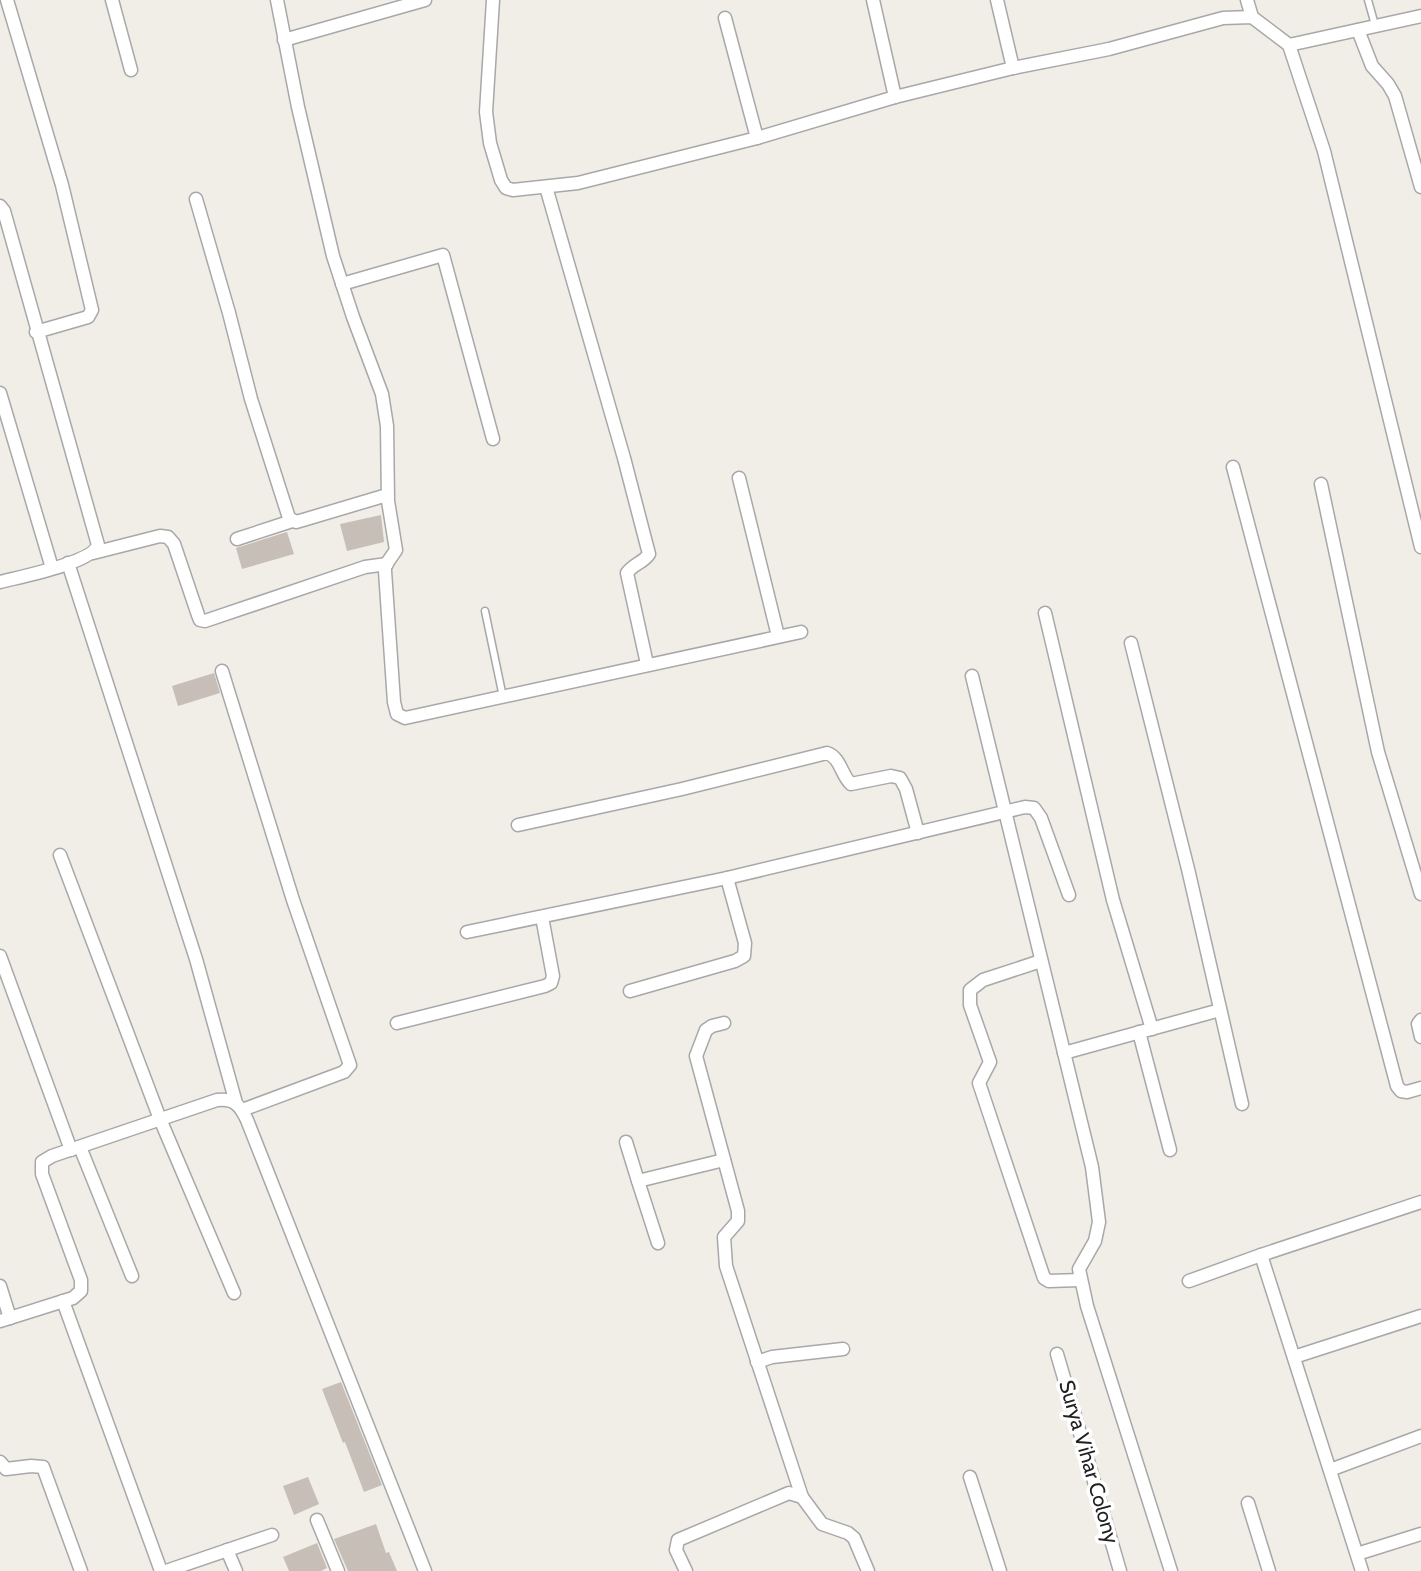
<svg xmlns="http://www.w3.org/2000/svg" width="1421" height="1571" font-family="Cabin,sans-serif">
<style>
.building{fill:#c6beb7}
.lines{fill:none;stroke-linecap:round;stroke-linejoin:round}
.service-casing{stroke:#a8a8a8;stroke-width:9}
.minor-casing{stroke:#a8a8a8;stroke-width:15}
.service{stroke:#fff;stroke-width:6}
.minor{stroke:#fff;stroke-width:12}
.labels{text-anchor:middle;stroke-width:7;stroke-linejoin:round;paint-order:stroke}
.street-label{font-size:21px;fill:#212121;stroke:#fff}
</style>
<rect width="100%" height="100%" fill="#f1eee8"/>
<!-- building -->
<g class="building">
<polygon points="381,515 384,542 347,551 340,524"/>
<polygon points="287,532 294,554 242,569 236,548"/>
<polygon points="214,673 220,693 178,706 172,686"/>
<polygon points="341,1382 382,1485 364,1492 345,1442 343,1443 322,1389"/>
<polygon points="308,1477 319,1504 294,1515 283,1486"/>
<polygon points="376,1524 386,1553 389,1552 397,1571 348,1571 334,1539"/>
<polygon points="317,1543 327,1568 321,1571 289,1571 283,1557"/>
</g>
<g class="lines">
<!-- service casing -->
<g class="service-casing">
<g id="service">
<polyline points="1368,0 1375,25"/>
<polyline points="485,611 503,697"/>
</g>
</g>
<!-- minor casing -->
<g class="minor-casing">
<g id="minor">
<polyline points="7,0 62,185 92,310 88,317 36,332"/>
<polyline points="112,0 131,70"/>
<polyline points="277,0 298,107 333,256 353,317 382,394 387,426 388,501 396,550 385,566 385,571 394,702 397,714 405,718 801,632"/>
<polyline points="493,0 486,112 490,143 501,180 506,188 513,190 578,183 757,138 895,97 873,0"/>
<polyline points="997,0 1013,68"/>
<polyline points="1247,0 1252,17"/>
<polyline points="725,18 757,138"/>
<polyline points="1358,30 1372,66 1388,84 1395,96 1421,187"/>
<polyline points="284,40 425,0"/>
<polyline points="1289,45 1324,151 1421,547"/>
<polyline points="895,97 1013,68 1109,49 1223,18 1252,17 1289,45 1421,16"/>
<path d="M 546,187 L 624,458 L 649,554 C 643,563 633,564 627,573 L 647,664"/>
<polyline points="196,199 229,313 251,399 289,518 296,522 303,520 387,495"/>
<path d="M 0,206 L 4,211 L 98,545 C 92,563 19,577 0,582"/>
<polyline points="342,284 443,255 493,439"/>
<polyline points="0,393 52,568"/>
<polyline points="1233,467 1397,1086 1401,1091 1407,1092 1421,1088"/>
<polyline points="739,478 778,636"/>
<polyline points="1321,484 1378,752 1421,894"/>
<polyline points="237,539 292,521"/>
<polyline points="93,553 160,536 168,537 174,544 198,615 200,620 205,621 365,567 387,564"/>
<polyline points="68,563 196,959 236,1103"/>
<polyline points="1045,613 1113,900 1152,1029"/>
<polyline points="1131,643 1188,869 1242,1104"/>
<polyline points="222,671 293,900 350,1065 344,1072 242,1110"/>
<polyline points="972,676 1092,1167 1099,1222 1095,1241 1079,1269 1087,1306 1171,1571"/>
<path d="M 518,825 L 682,789 L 827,753 C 841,758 841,775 851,784 L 891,776 L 900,778 L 906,789 L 918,833"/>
<polyline points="60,855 160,1119 234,1293"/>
<polyline points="467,932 727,878 1025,807 1034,808 1041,818 1069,895"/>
<polyline points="0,956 71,1150"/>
<polyline points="1041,961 983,980 970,990 970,1005 990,1062 979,1083 1044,1278 1049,1281 1080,1280"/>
<polyline points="630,991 735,961 744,956 745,943 727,878"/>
<polyline points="1421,1020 1418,1024 1421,1037"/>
<polyline points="397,1023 545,986 551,983 553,976 542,917"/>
<polyline points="724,1023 712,1026 706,1030 696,1056 738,1211 738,1221 724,1237 726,1266 802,1497"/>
<polyline points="1139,1032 1170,1150"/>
<polyline points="1064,1053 1220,1010"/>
<polyline points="626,1142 638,1181"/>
<polyline points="80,1147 132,1276"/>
<polyline points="658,1243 638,1181 724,1160"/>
<polyline points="1261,1255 1362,1571"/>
<polyline points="1189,1281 1261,1255 1421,1202"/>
<polyline points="0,1286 10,1318"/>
<polyline points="63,1301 161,1571"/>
<path d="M 0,1321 L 73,1298 L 81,1291 L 81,1280 L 42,1174 L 42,1162 L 52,1156 L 217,1100 C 234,1098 240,1105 247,1120 L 425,1571"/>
<polyline points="1057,1354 1120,1571"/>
<polyline points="1294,1357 1421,1316"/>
<polyline points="757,1362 772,1357 843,1349"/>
<polyline points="0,1462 6,1469 31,1466 43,1467 81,1571"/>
<polyline points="1330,1470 1421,1436"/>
<polyline points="970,1477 1000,1571"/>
<polyline points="1248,1503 1269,1571"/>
<polyline points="317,1520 338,1571"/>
<polyline points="227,1550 236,1571"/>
<polyline points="1357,1554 1421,1534"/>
<polyline points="166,1571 272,1535"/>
<polyline points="686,1571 676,1550 678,1540 789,1493 802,1497 822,1524 848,1533 854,1538 868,1571"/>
</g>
</g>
<!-- service -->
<use href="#service" class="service"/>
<!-- minor -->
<use href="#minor" class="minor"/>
</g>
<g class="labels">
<!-- street labels -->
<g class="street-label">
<text transform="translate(1089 1462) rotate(74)" y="7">Surya Vihar Colony</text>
</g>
</g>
</svg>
